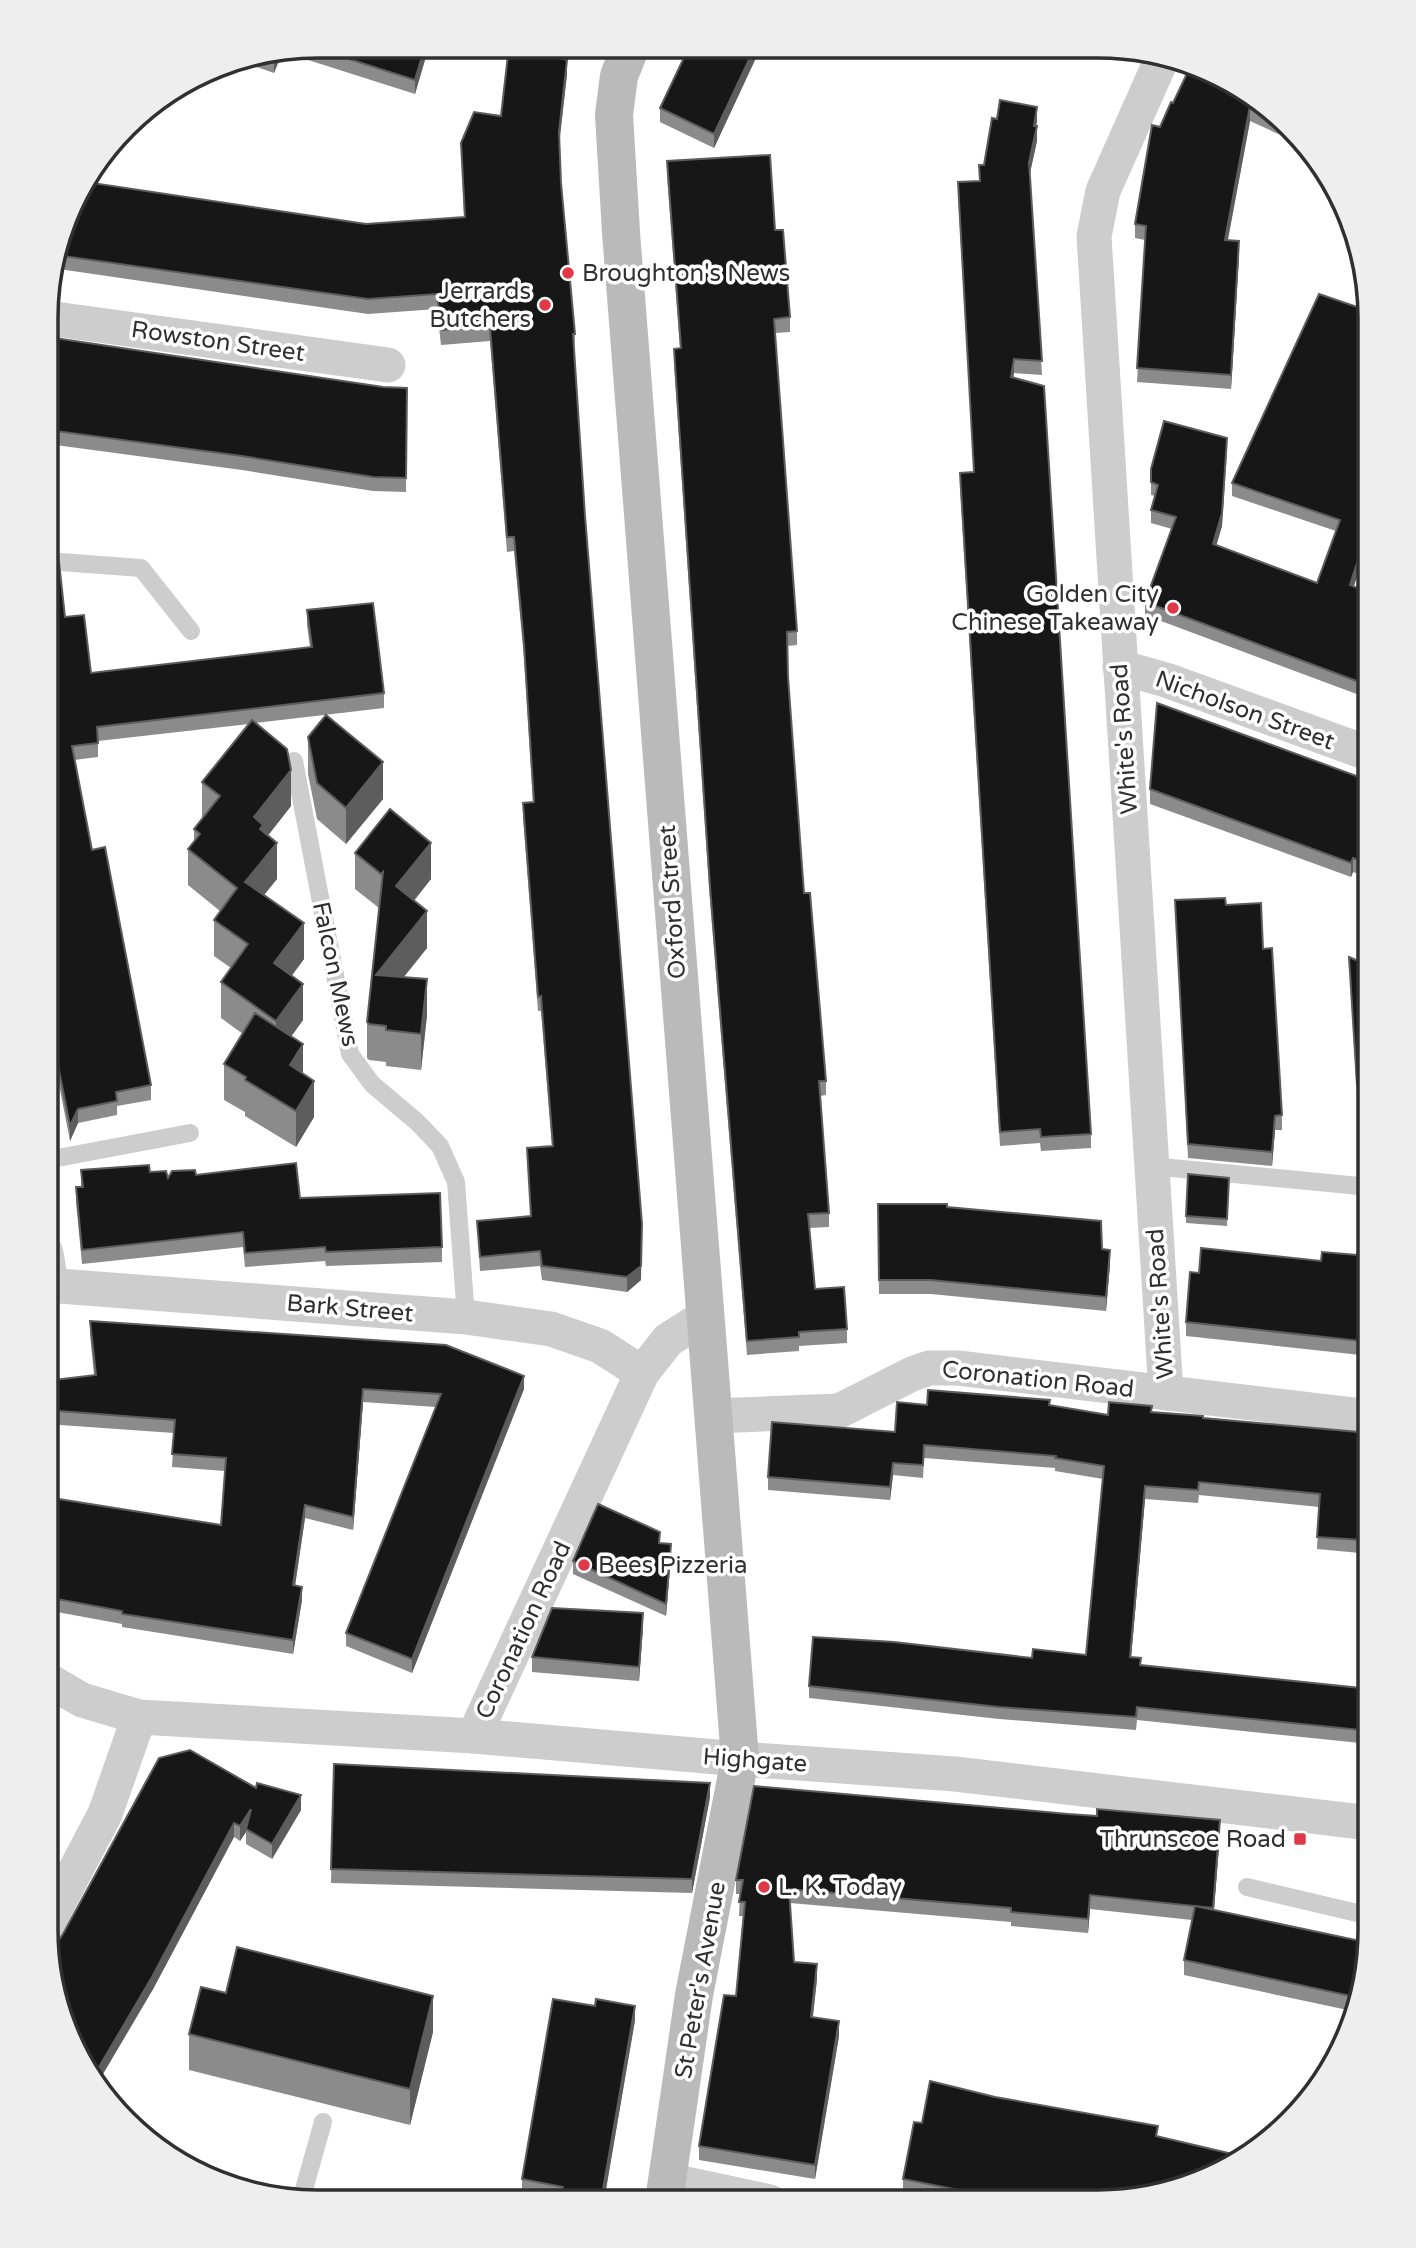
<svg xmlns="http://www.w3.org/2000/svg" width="1416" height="2248" font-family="'Varela Round',sans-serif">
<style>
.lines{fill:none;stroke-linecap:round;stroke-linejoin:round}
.lane{stroke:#cdcdcd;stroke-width:18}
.street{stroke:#cdcdcd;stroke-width:35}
.secondary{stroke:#bababa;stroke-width:38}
.wall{fill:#8b8b8b}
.shaded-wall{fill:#5d5d5d}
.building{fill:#171717;stroke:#5d5d5d;stroke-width:2}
.poi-dot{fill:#e13847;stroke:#fff;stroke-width:2.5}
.labels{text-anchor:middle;stroke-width:7;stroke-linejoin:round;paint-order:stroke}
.poi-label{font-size:24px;fill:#303030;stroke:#fff;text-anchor:start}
.street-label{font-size:24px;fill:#303030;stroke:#fff}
.rim{fill:none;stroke:#303030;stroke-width:3.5}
</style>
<rect width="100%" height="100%" fill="#fff"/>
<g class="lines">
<!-- lane -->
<g class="lane">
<polyline points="47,561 141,568 191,631"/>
<polyline points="294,761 350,1054 372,1084 417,1122 440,1146 456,1182 466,1317"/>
<polyline points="47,1160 190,1133"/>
<polyline points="1151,1166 1370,1187"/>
<polyline points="1247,1887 1370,1916"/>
<polyline points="301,2200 323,2122"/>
</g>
<!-- street -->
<g class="street">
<polyline points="1163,56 1103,191 1094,236 1166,1393"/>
<polyline points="48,318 388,365"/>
<polyline points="1120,667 1166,680 1370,754"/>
<polyline points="46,1253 51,1284"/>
<polyline points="46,1285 466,1317 551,1329 600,1346 642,1373"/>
<polyline points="713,1416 839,1411 912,1374 929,1368 958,1368 1370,1417"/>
<polyline points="46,1679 82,1700 139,1717 474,1736 740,1759 955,1774 1370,1823"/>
<polyline points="474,1736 642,1373 668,1340 704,1317"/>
<polyline points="46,1926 105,1814 139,1717"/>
<polyline points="668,2180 770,2202"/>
</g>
<!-- secondary -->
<polyline class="secondary" points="631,46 619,76 614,115 621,232 740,1759 694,1995 664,2201"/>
</g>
<!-- wall -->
<g class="wall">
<polygon points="318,46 429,46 415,94 283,52"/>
<polygon points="689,47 761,47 714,148 660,122 660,108"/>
<polygon points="778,47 803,47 798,56"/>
<polygon points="282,53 274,73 240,61"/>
<polygon points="560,59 567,74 559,143 561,183 575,334 574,349 585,516 641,1280 627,1292 542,1280 540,1266 480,1271 477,1221 531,1216 527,1148 552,1147 541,1011 538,1011 536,985 523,817 523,803 533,802 524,658 514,551 507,552 490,341 441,345 437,309 368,314 52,268 74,197 366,224 464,217 461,143 501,116"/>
<polygon points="1264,102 1311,149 1250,121 1228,240 1239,255 1231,389 1137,382 1145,240 1135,238 1135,224 1160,127 1173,103"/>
<polygon points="1037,121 1036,126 1037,141 1030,173 1042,375 1014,373 1013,378 1091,1134 1091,1148 1041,1151 1040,1143 1000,1146 960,487 960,473 974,472 958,196 958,182 979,181 979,165 984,165"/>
<polygon points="667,161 775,230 790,317 790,332 775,333 797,631 797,645 787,646 788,677 804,893 826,1081 826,1095 820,1096 829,1213 829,1227 809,1228 815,1289 847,1329 847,1343 799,1346 799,1351 747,1355 710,901 674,363 674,349 680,348 667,175"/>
<polygon points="1370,318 1370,535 1354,586 1370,593 1370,699 1145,615 1145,602 1172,529 1151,523 1151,510 1155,496 1151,495 1151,469 1227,451 1222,526 1216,545 1317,583 1336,531 1232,496 1232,483"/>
<polygon points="48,337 383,387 407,388 406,492 373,491 242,470 48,444"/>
<polygon points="47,563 65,617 91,673 310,647 307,625 307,610 384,693 384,708 255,723 291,806 268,835 277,879 264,895 304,959 291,976 303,1020 291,1036 303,1073 314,1117 296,1147 245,1116 245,1112 224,1100 224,1064 243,1034 221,1018 221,982 231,968 214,956 214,920 220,911 188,885 188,849 194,841 194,829 202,819 202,782 249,724 98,741 98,757 74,760 92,850 151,1085 151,1100 117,1106 117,1115 78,1123 70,1141 47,1023"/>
<polygon points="308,737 383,799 346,844 317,819 308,774"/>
<polygon points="1370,781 1370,878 1353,872 1351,877 1150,804 1150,789"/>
<polygon points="355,853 431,879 414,901 427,948 404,977 427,1015 421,1070 386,1066 386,1062 369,1060 367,1058 367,1022 379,908 355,889"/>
<polygon points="1175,900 1226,905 1263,949 1282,1115 1282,1130 1275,1130 1272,1166 1188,1158"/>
<polygon points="1349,957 1370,966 1370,1097 1357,1098"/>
<polygon points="81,1170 150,1172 168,1178 196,1175 300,1198 442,1247 442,1262 326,1266 325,1261 245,1267 243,1247 82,1264 76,1202 76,1187 81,1187"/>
<polygon points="1229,1185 1227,1226 1186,1223 1186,1216"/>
<polygon points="878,1204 947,1207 1102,1249 1110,1264 1106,1311 931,1294 879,1294"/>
<polygon points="1370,1252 1370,1356 1186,1336 1186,1322 1199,1273 1321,1261"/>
<polygon points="90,1321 524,1389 412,1673 346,1646 346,1633 436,1407 363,1402 353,1530 305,1518 295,1586 302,1600 293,1654 122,1627 122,1624 46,1610 46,1497 221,1525 225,1471 172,1467 174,1433 46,1424 46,1381 94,1375 90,1334"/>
<polygon points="927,1405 1050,1405 1108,1415 1152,1412 1203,1418 1369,1445 1360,1553 1317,1549 1319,1507 1199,1495 1198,1503 1145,1499 1131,1657 1141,1665 1370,1689 1370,1744 1137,1720 1136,1730 999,1719 809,1698 809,1686 1032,1658 1086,1655 1103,1479 1055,1471 1055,1468 924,1458 923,1478 893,1475 890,1500 768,1490 768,1477 895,1432"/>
<polygon points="671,1556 666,1616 573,1574 573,1561"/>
<polygon points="643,1627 639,1681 532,1672 532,1657"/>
<polygon points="334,1764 710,1797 692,1893 331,1883"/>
<polygon points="256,1788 301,1810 272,1859 246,1844 246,1832 240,1841 234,1837 152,1991 66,2034"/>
<polygon points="1220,1834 1214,1910 1370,1948 1357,2012 1184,1975 1184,1960 1192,1920 1090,1909 1088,1933 1011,1926 1011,1922 790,1903 794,1962 817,1979 813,2017 839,2036 815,2179 699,2160 699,2146 736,1996 743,1916 739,1916 740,1894 736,1894 736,1880"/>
<polygon points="226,1993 433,2032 410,2125 189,2070 189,2034"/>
<polygon points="635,2020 604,2201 562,2201 522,2193 522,2179"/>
<polygon points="922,2123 1158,2136 1099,2202 947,2202 903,2193 903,2179"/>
</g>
<!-- shaded-wall -->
<g class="shaded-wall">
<polygon points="425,46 429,46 415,94 415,80"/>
<polygon points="755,47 761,47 714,148 714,134"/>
<polygon points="798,47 803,47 798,56"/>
<polygon points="282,53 274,73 274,59 276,54"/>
<polygon points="567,60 567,74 559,146 559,132"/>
<polygon points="1250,106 1250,121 1225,254 1225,240"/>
<polygon points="1037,107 1037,121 1034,140 1034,126"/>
<polygon points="1037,126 1037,141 1029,177 1029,162"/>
<polygon points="1239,241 1239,255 1231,389 1231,375"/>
<polygon points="1014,359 1014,373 1011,391 1011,377"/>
<polygon points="1227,438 1222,526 1213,557 1213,544"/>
<polygon points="1370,523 1370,535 1350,598 1350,585"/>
<polygon points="383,762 383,799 346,844 346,808"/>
<polygon points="291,770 291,806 263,842 277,843 277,879 245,918 245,882 254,817"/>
<polygon points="431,843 431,879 396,922 396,886"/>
<polygon points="1353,858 1353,872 1351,877 1351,863"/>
<polygon points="427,911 427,948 376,1011 376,975"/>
<polygon points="304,923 304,959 274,1000 274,963"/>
<polygon points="427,979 427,1015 421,1070 421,1034"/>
<polygon points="303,984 303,1020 276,1058 276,1021"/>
<polygon points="303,1044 303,1080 290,1065"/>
<polygon points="314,1081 314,1117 296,1147 296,1111"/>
<polygon points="78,1109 78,1123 70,1141 70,1126"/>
<polygon points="1275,1116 1275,1130 1272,1166 1272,1152"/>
<polygon points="642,1224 641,1280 627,1292 627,1277"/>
<polygon points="1110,1250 1110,1264 1106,1311 1106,1297"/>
<polygon points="524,1376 524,1389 412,1673 412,1659"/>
<polygon points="363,1389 363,1402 353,1530 353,1517"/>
<polygon points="1369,1433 1369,1445 1360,1553 1360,1540"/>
<polygon points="893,1463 893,1475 890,1500 890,1487"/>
<polygon points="1145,1486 1145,1499 1130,1670 1130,1657"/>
<polygon points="305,1505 305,1518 293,1599 293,1585"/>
<polygon points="671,1544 671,1556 666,1616 666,1604"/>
<polygon points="302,1587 302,1600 293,1654 293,1640"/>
<polygon points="643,1613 643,1627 639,1681 639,1667"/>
<polygon points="710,1783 710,1797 692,1893 692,1879"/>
<polygon points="301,1795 301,1810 272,1859 272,1844"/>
<polygon points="251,1809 246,1832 240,1841 240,1826"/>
<polygon points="1220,1820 1220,1834 1213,1922 1213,1908"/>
<polygon points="234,1823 234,1837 152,1991 96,2086 92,2079"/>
<polygon points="1090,1895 1090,1909 1088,1933 1088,1919"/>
<polygon points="817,1964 817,1979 811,2031 811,2017"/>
<polygon points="433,1996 433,2032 410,2125 410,2089"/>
<polygon points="635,2006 635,2020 604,2201 601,2201"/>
<polygon points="839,2021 839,2036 815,2179 815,2165"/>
</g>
<!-- building -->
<g class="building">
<polygon points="318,46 425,46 415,80 311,47"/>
<polygon points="509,46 560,46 559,58 567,60 559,132 561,183 575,334 573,334 585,516 642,1224 641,1266 627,1277 542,1266 540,1251 480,1257 477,1221 531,1216 527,1148 553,1146 541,996 538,997 536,970 523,803 534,802 524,644 514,537 507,537 490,327 441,330 437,294 368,299 56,255 74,197 86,182 366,224 465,217 461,143 474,112 501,116"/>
<polygon points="689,47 755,47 714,134 660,108"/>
<polygon points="276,54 274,59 266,56"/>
<polygon points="1192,63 1203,66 1264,102 1285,123 1250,106 1225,240 1239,241 1231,375 1137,368 1146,226 1135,224 1152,125 1160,127 1171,102 1173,103"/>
<polygon points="1000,100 1037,107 1034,126 1037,126 1029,162 1042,361 1014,359 1011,377 1044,386 1091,1134 1041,1137 1040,1129 1000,1132 960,473 974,472 958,182 980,181 979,165 984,165 992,118 997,119"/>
<polygon points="770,155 775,230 783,230 790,317 774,319 797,631 787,632 788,677 804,893 810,893 826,1081 819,1081 829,1213 808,1214 815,1289 844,1287 847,1329 799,1332 799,1337 747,1341 710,887 674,349 681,348 667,161"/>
<polygon points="1319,294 1369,311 1370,318 1370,523 1350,585 1370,593 1370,686 1145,602 1176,517 1151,510 1158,485 1151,482 1151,469 1164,421 1227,438 1222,513 1213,544 1317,583 1340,520 1232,483"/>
<polygon points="48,337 383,387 407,388 406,478 373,477 242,456 48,430"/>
<polygon points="59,562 65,617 84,615 91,673 312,647 307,610 373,603 384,693 97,727 98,743 72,746 92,850 105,847 151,1085 116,1092 117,1101 78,1109 70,1126 47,1009 47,563"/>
<polygon points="1157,703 1370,781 1370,864 1353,858 1351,863 1150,789"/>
<polygon points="326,715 383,762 346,808 317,783 308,737"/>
<polygon points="252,720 287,749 291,770 254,817 263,825 260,829 277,843 245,882 304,923 274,963 303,984 276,1021 221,982 248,944 214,920 237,888 188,849 200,834 194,829 220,796 202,782"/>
<polygon points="390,809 431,843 396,886 427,911 376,975 427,979 421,1034 386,1030 386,1026 369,1024 367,1022 383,872 381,874 355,853"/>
<polygon points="1225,898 1226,905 1261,903 1263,949 1272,948 1282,1115 1275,1116 1272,1152 1188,1144 1175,900"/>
<polygon points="1349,957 1370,966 1370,1083 1357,1084"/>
<polygon points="255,1013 303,1044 290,1065 314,1081 296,1111 245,1080 246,1077 224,1064"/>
<polygon points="296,1163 300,1198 440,1193 442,1247 326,1252 325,1247 245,1253 243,1232 82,1250 76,1187 83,1187 81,1170 149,1165 150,1172 166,1171 168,1178 172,1171 195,1170 196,1175"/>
<polygon points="1188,1174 1229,1178 1227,1219 1186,1216"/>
<polygon points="878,1204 947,1204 947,1207 1101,1221 1102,1249 1110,1250 1106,1297 931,1280 879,1280"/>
<polygon points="1201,1248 1321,1261 1322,1252 1357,1255 1358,1250 1370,1252 1370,1342 1186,1322 1190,1272 1199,1273"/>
<polygon points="90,1321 446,1345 524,1376 412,1659 346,1633 441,1394 363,1389 353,1517 305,1505 293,1585 302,1587 293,1640 122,1614 122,1611 46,1597 46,1497 221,1525 226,1458 172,1454 175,1420 46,1410 46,1381 96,1375"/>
<polygon points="928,1390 1050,1400 1049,1405 1108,1415 1109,1402 1152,1406 1151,1412 1203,1416 1203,1418 1369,1433 1360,1540 1317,1537 1320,1494 1199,1482 1198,1490 1145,1486 1130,1657 1141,1658 1140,1665 1370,1689 1370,1731 1137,1707 1136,1717 999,1707 809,1686 813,1637 894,1642 1032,1658 1033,1649 1086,1655 1104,1466 1055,1458 1056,1456 924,1445 923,1465 893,1463 890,1487 768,1477 772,1422 895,1432 897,1402 927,1405"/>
<polygon points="598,1504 660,1532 659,1543 671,1544 666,1604 573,1561"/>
<polygon points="552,1608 643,1613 639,1667 532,1657"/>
<polygon points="190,1750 256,1788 257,1783 301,1795 272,1844 246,1829 251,1809 240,1826 234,1823 152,1977 92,2079 66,2034 50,1955 64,1932 159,1758"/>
<polygon points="334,1764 710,1783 692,1879 331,1869"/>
<polygon points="754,1786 1068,1814 1097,1816 1097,1809 1220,1820 1213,1908 1090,1895 1088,1919 1011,1912 1011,1908 789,1889 794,1962 817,1964 811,2017 839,2021 815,2165 699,2146 724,1995 736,1996 745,1902 739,1902 743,1880 736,1880"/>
<polygon points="1195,1906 1370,1943 1370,1948 1360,1998 1184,1960"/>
<polygon points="237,1947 433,1996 410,2089 189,2034 201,1987 226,1993"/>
<polygon points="553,1999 595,2006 596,1999 635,2006 601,2201 562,2194 563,2187 522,2179"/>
<polygon points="930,2081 995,2097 1158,2126 1156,2136 1245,2157 1202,2182 1099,2202 1019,2202 903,2179 914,2122 922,2123"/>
<polygon points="184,2165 272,2189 270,2197 213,2182"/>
</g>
<!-- markers -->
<g class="poi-dot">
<circle cx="568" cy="273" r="7"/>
<circle cx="545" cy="305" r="7"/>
<circle cx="1173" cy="608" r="7"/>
<circle cx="584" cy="1565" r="7"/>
<rect x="1293" y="1832" width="14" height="14" rx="3.5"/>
<circle cx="764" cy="1887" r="7"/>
</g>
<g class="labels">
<!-- poi labels -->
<g class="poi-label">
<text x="582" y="281">Broughton's News</text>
<text x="531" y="299" text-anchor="end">Jerrards<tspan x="531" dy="28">Butchers</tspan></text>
<text x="1159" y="602" text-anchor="end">Golden City<tspan x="1159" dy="28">Chinese Takeaway</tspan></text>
<text x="598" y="1573">Bees Pizzeria</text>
<text x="1286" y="1847" text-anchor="end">Thrunscoe Road</text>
<text x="778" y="1895">L. K. Today</text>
</g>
<!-- street labels -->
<g class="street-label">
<text transform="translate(218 341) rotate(8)" y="8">Rowston Street</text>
<text transform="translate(1245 710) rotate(20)" y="8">Nicholson Street</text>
<text transform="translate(1124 739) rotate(-94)" y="8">White's Road</text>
<text transform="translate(672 902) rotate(-94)" y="8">Oxford Street</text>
<text transform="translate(336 974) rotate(78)" y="8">Falcon Mews</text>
<text transform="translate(1160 1304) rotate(-94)" y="8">White's Road</text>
<text transform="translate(350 1308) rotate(5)" y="8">Bark Street</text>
<text transform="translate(1038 1379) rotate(6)" y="8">Coronation Road</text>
<text transform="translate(523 1630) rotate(-65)" y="8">Coronation Road</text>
<text transform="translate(755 1760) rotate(4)" y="8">Highgate</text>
<text transform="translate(700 1980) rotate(-80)" y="8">St Peter's Avenue</text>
</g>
</g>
<!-- crop -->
<path d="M0 0H1416V2248H0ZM318 58H1098A260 260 0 0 1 1358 318V1930A260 260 0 0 1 1098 2190H318A260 260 0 0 1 58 1930V318A260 260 0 0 1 318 58Z" fill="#eee" fill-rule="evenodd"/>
<path class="rim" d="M318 58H1098A260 260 0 0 1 1358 318V1930A260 260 0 0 1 1098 2190H318A260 260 0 0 1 58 1930V318A260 260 0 0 1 318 58Z"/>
</svg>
